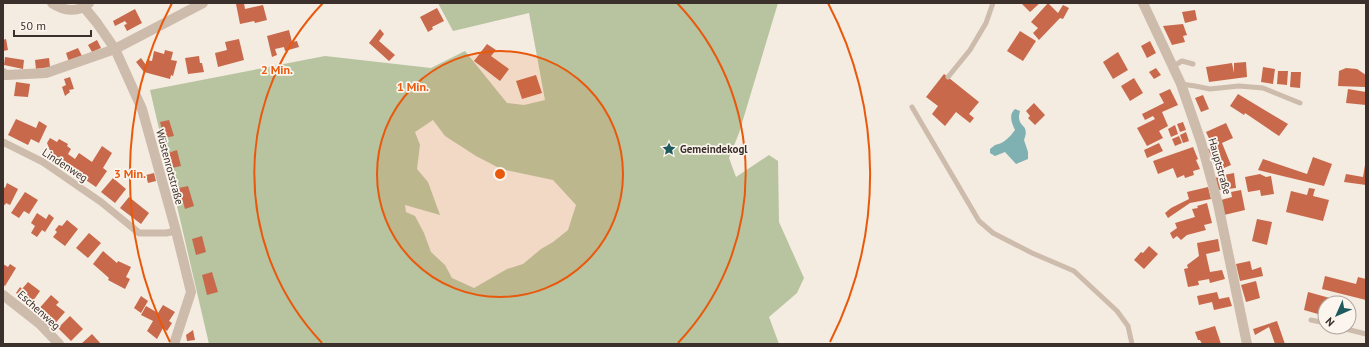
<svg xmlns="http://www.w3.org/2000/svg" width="1369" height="347" font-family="'PT Sans',sans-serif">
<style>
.green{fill:#b8c4a0;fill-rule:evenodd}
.water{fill:#7fb0b2}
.building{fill:#c8694b}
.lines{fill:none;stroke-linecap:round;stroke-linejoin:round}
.service{stroke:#cdbbac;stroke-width:5}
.pedestrian{stroke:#cdbbac;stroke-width:7}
.minor{stroke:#cdbbac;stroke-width:10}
.tertiary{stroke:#cdbbac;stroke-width:10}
.ring{fill:none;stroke:#e8590c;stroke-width:2}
.labels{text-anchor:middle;stroke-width:3.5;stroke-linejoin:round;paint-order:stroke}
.poi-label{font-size:11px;font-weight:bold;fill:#3b302b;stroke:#fbf5ee;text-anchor:start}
.street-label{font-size:11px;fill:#3b302b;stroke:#fbf5ee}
.centre{fill:#e8590c;stroke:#fbf5ee;stroke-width:2}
.ring-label{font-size:12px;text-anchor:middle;font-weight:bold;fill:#e8590c;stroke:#fbf5ee;stroke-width:3.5;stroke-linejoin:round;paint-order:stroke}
</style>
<rect width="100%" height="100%" fill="#f4ebe1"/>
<!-- green -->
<path class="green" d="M 438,3 L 778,3 L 739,133 L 729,158 L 736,177 L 769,155 L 778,161 L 779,222 L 804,278 L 797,293 L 769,317 L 779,344 L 209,344 L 150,90 L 325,56 L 431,68 L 465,51 L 507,103 L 524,105 L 545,100 L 529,13 L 453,31 ZM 433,120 L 445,136 L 476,156 L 501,169 L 553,180 L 576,205 L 568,230 L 553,242 L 541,249 L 523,264 L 507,269 L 474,288 L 452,278 L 445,265 L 431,252 L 424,233 L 415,216 L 406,212 L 405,205 L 440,215 L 428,182 L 417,169 L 420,145 L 415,132 Z"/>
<!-- water -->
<path class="water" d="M 1015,109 L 1020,111 C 1015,129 1031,122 1024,140 L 1028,152 L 1028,159 L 1016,164 L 1005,152 L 995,156 L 990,153 L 990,149 L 995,145 C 1003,144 1010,137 1015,130 C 1012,123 1008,115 1015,109 Z"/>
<!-- building -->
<g class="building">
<polygon points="244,3 245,9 263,5 267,20 255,23 254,21 240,24 236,4"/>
<polygon points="1021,3 1040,3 1030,12"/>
<polygon points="1048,3 1058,13 1063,5 1069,8 1063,19 1060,18 1039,40 1033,33 1038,28 1031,22"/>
<polygon points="437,8 444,21 432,27 433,29 428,32 420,17"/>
<polygon points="135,9 142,23 127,31 124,25 127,24 125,21 115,26 113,21"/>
<polygon points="1195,10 1197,20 1185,23 1182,12"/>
<polygon points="1183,24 1187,35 1183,36 1185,42 1172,45 1163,26"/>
<polygon points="380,29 384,34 379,41 395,55 389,61 369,43"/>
<polygon points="289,30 292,42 297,41 299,47 285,51 284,47 275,49 277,55 272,57 267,36"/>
<polygon points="1020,31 1036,41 1023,61 1007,51"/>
<polygon points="6,39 8,50 3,51 3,40"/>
<polygon points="239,39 244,60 218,67 215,53 227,50 225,42"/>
<polygon points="97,40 101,48 92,52 88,45"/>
<polygon points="1150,41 1156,53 1147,58 1141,46"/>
<polygon points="487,44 496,50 491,56 509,69 500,81 474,61"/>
<polygon points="78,48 82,56 69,62 66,53"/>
<polygon points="165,50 173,52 171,60 177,61 173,76 171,75 170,79 144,72 136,62 141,58 146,65 147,60 152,61 154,51 164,54"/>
<polygon points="1118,52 1128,70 1113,79 1103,62"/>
<polygon points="199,56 200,63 202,63 204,72 188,74 185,58"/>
<polygon points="5,57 24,60 23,69 4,65"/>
<polygon points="49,58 50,67 36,69 35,60"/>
<polygon points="1246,62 1247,77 1209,82 1206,67 1232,63 1234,73 1234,63"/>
<polygon points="1263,67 1275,69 1273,84 1261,82"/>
<polygon points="1156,68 1161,75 1154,79 1149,72"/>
<polygon points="1346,68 1357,69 1366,75 1365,87 1338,86 1339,71"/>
<polygon points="1278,71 1288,71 1287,85 1277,84"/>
<polygon points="1291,72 1301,72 1300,88 1290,87"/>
<polygon points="944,74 979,102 969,114 974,118 970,123 956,112 945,126 932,114 938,106 926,97"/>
<polygon points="536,75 542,93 522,99 516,81"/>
<polygon points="70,77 74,89 69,90 70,92 65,96 62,87 66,85 64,79"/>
<polygon points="1134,78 1143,93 1130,101 1121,86"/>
<polygon points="16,82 30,84 28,97 14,96"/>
<polygon points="1170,89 1178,105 1162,112 1168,126 1159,131 1163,138 1147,146 1137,128 1155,119 1153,116 1145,120 1142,114 1164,103 1159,94"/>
<polygon points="1348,89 1366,92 1366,105 1346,103"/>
<polygon points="1238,94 1288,124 1279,136 1245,113 1244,115 1230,106"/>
<polygon points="1203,95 1209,109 1201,112 1195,98"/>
<polygon points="1034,103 1045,115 1035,125 1028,118 1030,116 1026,111"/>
<polygon points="16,119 36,128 39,121 47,126 39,143 31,139 28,145 8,135"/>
<polygon points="169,120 174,136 164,138 160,122"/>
<polygon points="1183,122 1186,130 1180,132 1177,124"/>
<polygon points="1226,123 1233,138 1222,143 1231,165 1217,171 1208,149 1213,147 1206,132"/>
<polygon points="1175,125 1178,134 1171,137 1168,129"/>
<polygon points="1186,132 1189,141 1183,143 1180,135"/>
<polygon points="1179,136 1182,143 1175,146 1172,139"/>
<polygon points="50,138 57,142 59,139 68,144 67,146 71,149 68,154 75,159 79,153 92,162 102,146 112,153 103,168 107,171 96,187 62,164 49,157 51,153 47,143"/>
<polygon points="1159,143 1163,151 1147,158 1144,150"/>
<polygon points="1193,147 1198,159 1196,160 1200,169 1193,171 1194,175 1185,178 1184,175 1177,178 1173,168 1158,174 1153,161"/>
<polygon points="177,150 181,166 172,168 168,153"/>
<polygon points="1313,157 1332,164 1324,186 1258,170 1263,159 1307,174"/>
<polygon points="1365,165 1366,185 1344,182 1346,174 1363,177"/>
<polygon points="154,173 156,181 148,183 146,175"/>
<polygon points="1234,173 1236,188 1218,190 1215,178 1218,177 1218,178 1225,177 1224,175"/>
<polygon points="1260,174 1266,177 1271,176 1274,194 1261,196 1260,190 1248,192 1245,177"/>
<polygon points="113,178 126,189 115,203 101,192"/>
<polygon points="7,183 18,189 10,205 6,203 5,205 3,204 3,187 5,188"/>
<polygon points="188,186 194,206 185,209 179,188"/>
<polygon points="1208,187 1211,199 1190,203 1168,218 1165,213 1171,208 1189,199 1187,192"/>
<polygon points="1309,188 1315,189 1313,196 1329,200 1323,221 1286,212 1291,191 1307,195"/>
<polygon points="1241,190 1245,210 1224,215 1221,200 1232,197 1231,192"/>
<polygon points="25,192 38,200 29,214 24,211 19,218 11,213"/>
<polygon points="129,197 149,213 141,224 120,208"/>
<polygon points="1207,203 1212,223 1204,225 1206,230 1187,235 1181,240 1177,236 1173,239 1170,233 1177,228 1175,223 1195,217 1192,209 1198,208 1197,206"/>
<polygon points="37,213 46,219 49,214 54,218 45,232 42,230 37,237 31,233 35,226 31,223"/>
<polygon points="1257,219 1272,222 1267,245 1252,241"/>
<polygon points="67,220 78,229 65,246 53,237 57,232 55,230 59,225 62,226"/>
<polygon points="89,233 101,243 88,258 76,248"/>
<polygon points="202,236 206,252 196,255 192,239"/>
<polygon points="1218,239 1220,251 1206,254 1210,272 1222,270 1225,279 1210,283 1209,279 1198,281 1199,285 1188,287 1184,269 1188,268 1187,265 1199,256 1197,243"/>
<polygon points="1149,246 1158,254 1144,269 1134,260 1141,252 1143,253"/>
<polygon points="103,251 117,263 118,261 131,267 126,277 130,279 125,289 108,280 109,278 93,264"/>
<polygon points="1250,261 1252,270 1261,267 1263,276 1240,281 1236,264"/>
<polygon points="3,264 8,267 10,264 16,268 5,286 3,285"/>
<polygon points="212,272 218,292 207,295 202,275"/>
<polygon points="1325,276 1356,284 1358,277 1366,279 1366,300 1322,289"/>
<polygon points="1256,281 1260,298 1246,302 1241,285"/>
<polygon points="28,282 40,291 31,304 16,293 20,287 22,289"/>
<polygon points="1217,292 1219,299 1229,297 1232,306 1214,310 1212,302 1199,305 1197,296"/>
<polygon points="1308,292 1337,300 1336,303 1325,303 1325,316 1304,310"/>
<polygon points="51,295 59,302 56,305 65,312 52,327 37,311"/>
<polygon points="141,296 148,301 141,313 134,308"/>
<polygon points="163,305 175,312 169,321 172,323 167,331 163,328 157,339 147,331 153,321 141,315 146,306 158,313"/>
<polygon points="70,316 83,329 71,341 58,328"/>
<polygon points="1277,321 1285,344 1275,344 1269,327 1255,335 1253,329"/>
<polygon points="1215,326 1221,344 1202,344 1200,340 1198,340 1195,332"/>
<polygon points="193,330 195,340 187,341 186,335"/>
<polygon points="92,334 101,344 81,344"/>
</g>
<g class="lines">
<!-- service -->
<g class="service">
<polyline points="1172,67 1182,61 1193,64"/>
<polyline points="948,77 970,50 986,23 993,3"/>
<polyline points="1181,84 1195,86 1210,89 1239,86 1263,88 1300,103"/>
<polyline points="912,107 979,221 993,233 1032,253 1074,271 1117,311 1128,326 1132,344"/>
<polyline points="1311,320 1325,323"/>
<polyline points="1338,327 1366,334"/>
</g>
<!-- pedestrian -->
<polyline class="pedestrian" points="3,142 43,162 101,202 139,233 166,233 176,231"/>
<!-- minor -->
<g class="minor">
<path d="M 52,3 C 64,11 78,13 89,3"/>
<polyline points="84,7 97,23 115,49 142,109 176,231 191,292 174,344"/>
<polyline points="3,73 6,75 46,73 115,49 203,3"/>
<polyline points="3,295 40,324 59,344"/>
</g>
<!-- tertiary -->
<polyline class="tertiary" points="1143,3 1181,84 1201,142 1218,204 1247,344"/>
</g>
<!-- distance rings -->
<circle cx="500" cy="174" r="123" fill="#e8590c" fill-opacity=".12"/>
<g class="ring">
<circle cx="500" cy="174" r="123"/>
<path d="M322 343A246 246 0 0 1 323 3M677 3A246 246 0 0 1 678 343"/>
<path d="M170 342A370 370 0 0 1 172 3M828 3A370 370 0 0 1 830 342"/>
</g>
<!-- icons -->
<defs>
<g id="sight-bare" transform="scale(1.08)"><path d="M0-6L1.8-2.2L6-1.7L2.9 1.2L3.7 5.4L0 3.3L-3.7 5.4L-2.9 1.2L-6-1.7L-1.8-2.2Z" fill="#1f5a5e" stroke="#fbf5ee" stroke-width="2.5" paint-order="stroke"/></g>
</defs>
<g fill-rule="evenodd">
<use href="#sight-bare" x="669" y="149"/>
</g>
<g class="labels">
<!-- poi labels -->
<g class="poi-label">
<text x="680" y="153">Gemeindekogl</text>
</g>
<!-- street labels -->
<g class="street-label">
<text transform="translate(65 165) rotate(33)" y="4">Lindenweg</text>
<text transform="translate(1220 166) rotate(74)" y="4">Hauptstraße</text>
<text transform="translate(170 167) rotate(75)" y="4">Wüstenrotstraße</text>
<text transform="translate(39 310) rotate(42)" y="4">Eschenweg</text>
</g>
</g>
<circle cx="500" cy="174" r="6" class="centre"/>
<g class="ring-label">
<text x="277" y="74">2 Min.</text>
<text x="413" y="91">1 Min.</text>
<text x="130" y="178">3 Min.</text>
</g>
<!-- border -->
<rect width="1369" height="347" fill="none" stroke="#3b302b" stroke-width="8"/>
<!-- north arrow -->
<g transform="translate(1337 315) rotate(225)"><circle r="19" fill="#fbf5ee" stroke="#aea6a0"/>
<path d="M0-3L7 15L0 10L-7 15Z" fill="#1f5a5e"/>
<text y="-6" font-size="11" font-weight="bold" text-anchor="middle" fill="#3b302b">N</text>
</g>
<!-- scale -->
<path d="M14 30v6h77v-6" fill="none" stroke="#3b302b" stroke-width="2"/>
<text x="20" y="30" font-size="12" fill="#3b302b" stroke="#fbf5ee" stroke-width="3" paint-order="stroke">50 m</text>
</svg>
